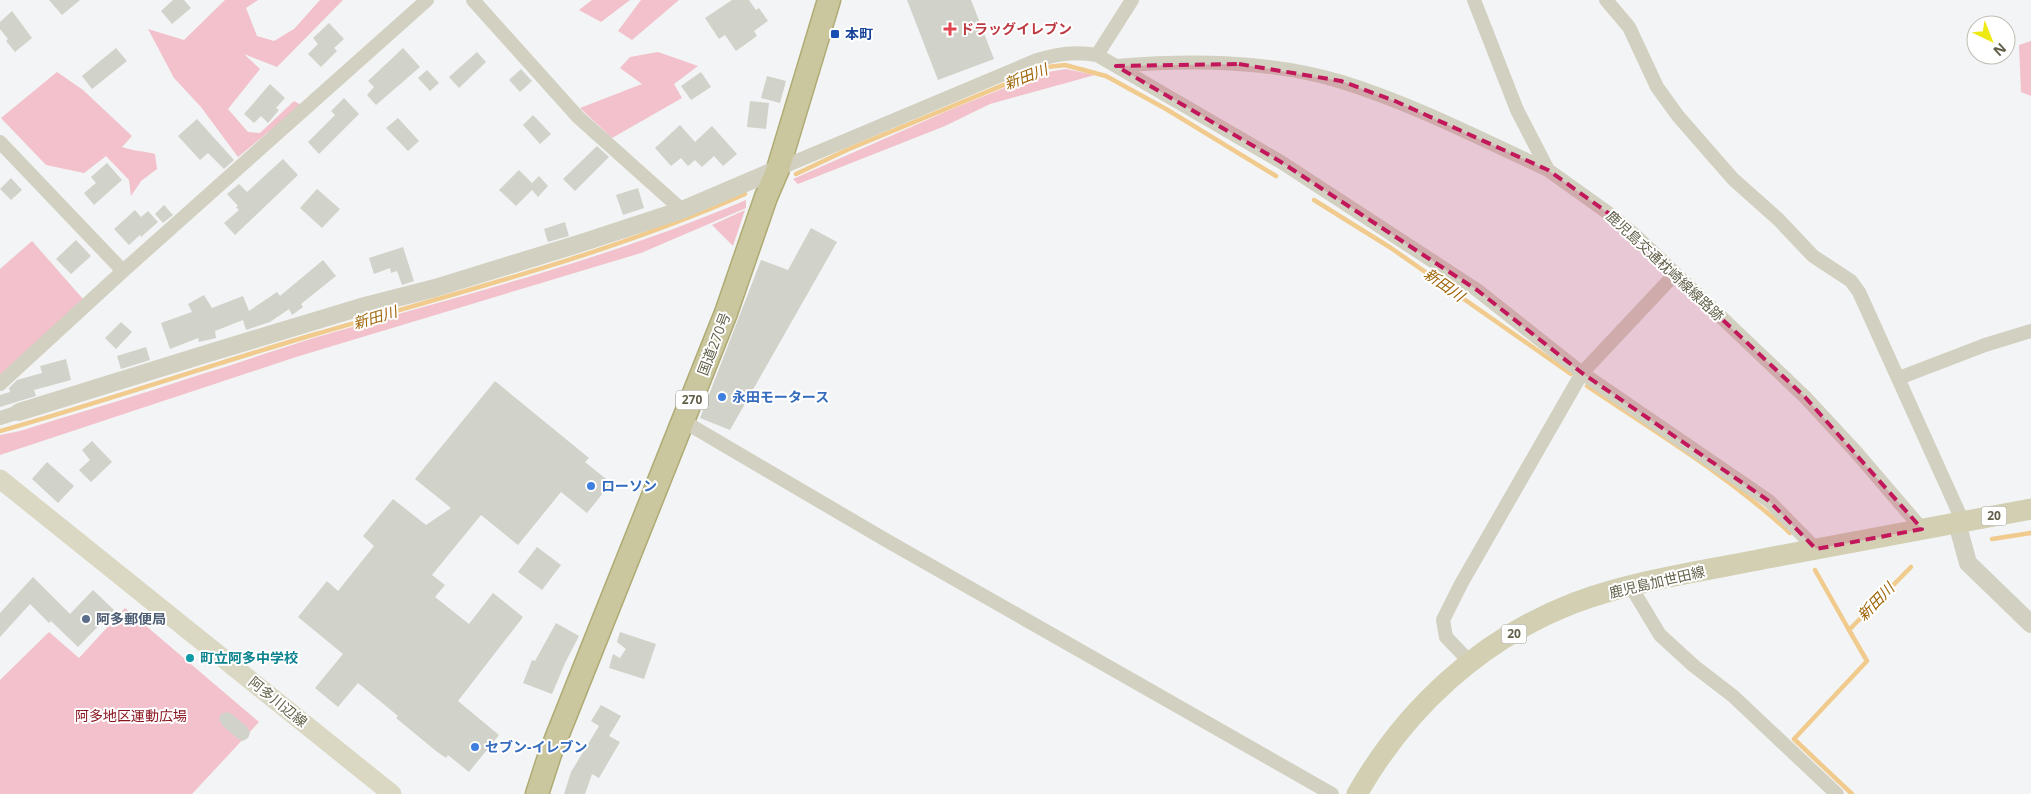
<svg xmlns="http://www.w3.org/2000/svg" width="2031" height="794" font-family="'Open Sans','Noto Sans JP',sans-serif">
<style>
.green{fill:#f2c1cb}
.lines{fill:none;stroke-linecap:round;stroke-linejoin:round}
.stream{stroke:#f1cb8d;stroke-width:4.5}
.building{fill:#d1d2ca}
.trunk-casing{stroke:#afab74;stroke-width:25}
.minor{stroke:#d2d0c0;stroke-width:14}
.tertiary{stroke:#d2d0c0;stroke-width:18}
.secondary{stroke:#dad8c3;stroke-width:19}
.primary{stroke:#d2cfb2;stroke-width:21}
.trunk{stroke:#cac69e;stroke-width:22}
.marked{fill:#c2185b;fill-opacity:0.2;stroke:#c2185b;stroke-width:4;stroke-dasharray:10 6;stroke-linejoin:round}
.health-dot{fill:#e0444e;stroke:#fff;stroke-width:2}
.transit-dot{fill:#1a4fb4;stroke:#fff;stroke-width:2}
.shop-dot{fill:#3f7fe0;stroke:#fff;stroke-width:2}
.service-dot{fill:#5c6f8a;stroke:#fff;stroke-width:2}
.culture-dot{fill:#0f9aa8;stroke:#fff;stroke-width:2}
.labels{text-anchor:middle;stroke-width:4;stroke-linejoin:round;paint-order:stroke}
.shield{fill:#fff;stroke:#918f80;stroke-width:1}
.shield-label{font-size:12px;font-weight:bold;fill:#625f49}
.health-label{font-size:14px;font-weight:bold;fill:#be3a42;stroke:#fff;text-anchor:start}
.transit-label{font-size:14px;font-weight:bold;fill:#164399;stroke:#fff;text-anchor:start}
.street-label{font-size:14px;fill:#625f49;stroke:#fff}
.shop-label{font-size:14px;font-weight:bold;fill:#366cbe;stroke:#fff;text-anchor:start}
.service-label{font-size:14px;font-weight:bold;fill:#4e5e75;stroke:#fff;text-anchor:start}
.culture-label{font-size:14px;font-weight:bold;fill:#0d838f;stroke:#fff;text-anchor:start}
.park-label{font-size:14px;fill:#89131e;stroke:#fff}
.water-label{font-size:15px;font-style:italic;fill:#9f6508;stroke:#fff}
</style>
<rect width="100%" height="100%" fill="#f3f4f5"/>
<!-- green -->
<g class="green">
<polygon points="225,0 258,0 246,8 257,36 274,41 294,29 320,0 343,0 277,67 244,54 260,69 228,109 248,132 260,133 294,101 301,105 238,157 201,107 174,78 148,29 184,40"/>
<polygon points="592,0 630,0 601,22 579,10"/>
<polygon points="641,0 679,0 632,40 618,31"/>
<polygon points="2031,41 2031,96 2021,92 2019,45"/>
<polygon points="658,52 698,66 674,84 682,98 612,138 580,108 642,84 620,68 630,57"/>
<polygon points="1066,69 1095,75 990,104 945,126 798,184 793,179 952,109 1042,73"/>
<path d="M 57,72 L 83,90 L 132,136 L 122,147 C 133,151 144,151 155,154 L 157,169 L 141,181 L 131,196 L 129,180 L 106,156 L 84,173 L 46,165 L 1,118 Z"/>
<path d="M 746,200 L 746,208 L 641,253 L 296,357 L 0,455 L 0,435 L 20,431 C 80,412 140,395 199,375 C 245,361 291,344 338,331 C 476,292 615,256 746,200 Z"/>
<polygon points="745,210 733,246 712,225"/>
<polygon points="32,241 83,299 0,375 0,269"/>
<polygon points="125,608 259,722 192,794 0,794 0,680 49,632 79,658"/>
</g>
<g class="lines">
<!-- stream -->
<g class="stream">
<polyline points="796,174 849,149 1047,67 1065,65 1106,76 1166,109 1276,176"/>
<polyline points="1314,200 1391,248 1571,374"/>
<path d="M 1587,386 C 1655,432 1729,476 1790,533"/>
<path d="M 0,431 C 106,401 210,365 316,334 C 460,292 607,255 745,194"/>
<polyline points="1992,539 2031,533"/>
<polyline points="1815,570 1849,630 1911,567"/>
<polyline points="1849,630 1867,661 1794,739 1852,794"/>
</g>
</g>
<!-- building -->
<g class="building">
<polygon points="49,0 80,0 62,15"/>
<polygon points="173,0 184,0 191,8 172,24 161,11"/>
<polygon points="732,0 749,0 756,10 759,8 768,21 754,31 757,36 736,51 725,35 719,39 705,18"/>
<polygon points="907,0 971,0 994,59 938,80"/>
<polygon points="12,11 32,38 15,52 6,41 8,39 0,29 0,22"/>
<polygon points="329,23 344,39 334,48 337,51 321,67 308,54 318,44 313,38"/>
<polygon points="116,48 127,61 92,89 82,76"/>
<polygon points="403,48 420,67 376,105 367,95 374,87 368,81"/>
<polygon points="477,52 486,62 459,88 449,77"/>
<polygon points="521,69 532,81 520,92 509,80"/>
<polygon points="427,70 439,83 430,91 418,78"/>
<polygon points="701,72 711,87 691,100 681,86"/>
<polygon points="767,76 786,81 780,103 761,98"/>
<polygon points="270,84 285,98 276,108 279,110 268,123 261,116 254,123 244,114"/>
<polygon points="344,98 359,114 319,154 308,142 335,115 331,111"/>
<polygon points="750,101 769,103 766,129 747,127"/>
<polygon points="533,115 551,134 540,144 523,125"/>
<polygon points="398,118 419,141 408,151 386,128"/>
<polygon points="197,119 234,160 224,169 208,153 200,160 178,136"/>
<polygon points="680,125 695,142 712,126 737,154 723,166 714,156 702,167 695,160 688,166 681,158 671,166 655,148"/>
<polygon points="597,146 609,157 575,191 563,179"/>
<polygon points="283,159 298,175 235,235 224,223 239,210 236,207 238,206 227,194 239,184 247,192"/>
<polygon points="107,163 122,180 94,205 84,193 96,183 91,177"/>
<polygon points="519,170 532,183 539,176 548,186 538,197 532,190 516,206 499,190"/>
<polygon points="11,178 22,190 11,200 0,189"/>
<polygon points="638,188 644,208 623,215 616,195"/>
<polygon points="317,189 340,209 322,228 300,208"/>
<polygon points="164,205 173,215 163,223 155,214"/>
<polygon points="135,210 141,217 148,211 158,222 141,237 140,235 129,245 114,229"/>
<polygon points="565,222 569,236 548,242 544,229"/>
<polygon points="811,228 837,242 730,430 700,418 761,260 788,270"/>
<polygon points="76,240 91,256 71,274 56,259"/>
<polygon points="403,247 414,281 402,285 397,271 391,273 390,268 374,274 369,258"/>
<polygon points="323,260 336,276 301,304 303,307 292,315 289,309 270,322 246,330 243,320 215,331 216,338 199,342 198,338 170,349 161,323 192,312 188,304 204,295 212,308 243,296 249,311 277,292 280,296"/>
<polygon points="121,322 132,332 116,349 105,338"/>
<polygon points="146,347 150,360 121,369 117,356"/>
<polygon points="66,359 71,380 34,390 36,396 0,407 0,395 10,392 9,388 17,380 42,373 40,366"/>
<polygon points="495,381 589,458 585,462 611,483 587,513 561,492 518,545 481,515 432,575 445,585 435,597 469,624 493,593 523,617 458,701 499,735 469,772 448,755 446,758 436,751 396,718 398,716 358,683 338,707 315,688 343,654 298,617 327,581 338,591 374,546 363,536 393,499 426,525 451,508 415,479"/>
<polygon points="92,441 112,462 91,482 79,470 90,460 82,450"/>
<polygon points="47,462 74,486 58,503 32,479"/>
<polygon points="537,547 561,565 542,590 518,572"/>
<polygon points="33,577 70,614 93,590 114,610 78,647 51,621 49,623 30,604 0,637 0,613"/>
<polygon points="556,623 579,636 565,663 552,694 523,683 532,660 535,661"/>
<polygon points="620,632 656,644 644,679 609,668 613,654 620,658 626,649 617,642"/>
<polygon points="601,705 621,716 609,736 620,742 599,778 592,774 585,794 564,794 571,772 599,726 591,721"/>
<polygon points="227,712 232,714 248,728 250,733 248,738 243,741 238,739 222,725 219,719 221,714"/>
</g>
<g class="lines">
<!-- trunk casing -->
<g class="trunk-casing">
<polyline id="trunk" points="537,794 550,754 726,313 766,197 778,169 829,0"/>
</g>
<!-- minor -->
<g class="minor">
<polyline points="473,0 578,117 682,210"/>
<polyline points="1474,0 1517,110 1548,170 1611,215 1636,236 1805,397 1856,452 1922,529"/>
<polyline points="1606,0 1629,27 1657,87 1678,116 1733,179 1779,220 1813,256 1851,281 1859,292 1963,522"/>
<polyline points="1097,55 1132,0"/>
<path d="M 1116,66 C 1190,60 1270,60 1342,82 C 1413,104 1481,139 1548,170"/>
<polyline points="0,142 123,271"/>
<path d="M 778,169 L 1037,60 C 1058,54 1075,51 1097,55 L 1281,162 L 1477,290 L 1582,373 L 1769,501 L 1816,549"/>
<polyline points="1899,378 1985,345 2031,331"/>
<polyline points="0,384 123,271 427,0"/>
<polyline points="0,418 19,412"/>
<polyline points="683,421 884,539 1332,794"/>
<polyline points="1631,587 1660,635 1694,666 1733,696 1837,794"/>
<polyline points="1470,662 1446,637 1443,620 1461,584 1582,373 1675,274"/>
</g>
<!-- tertiary -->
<g class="tertiary">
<polyline points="19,412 209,353 361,307 435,288 578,244 682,210 778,169"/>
<polyline points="1957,523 1968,563 2031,624"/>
</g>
<!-- secondary -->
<polyline class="secondary" points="0,479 392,794"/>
<!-- primary -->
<path class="primary" d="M 1357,794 C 1406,708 1481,639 1574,603 C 1634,580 1704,571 1768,558 C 1855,542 1943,526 2031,509"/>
<!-- trunk -->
<use href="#trunk" class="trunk"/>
</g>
<!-- marked area -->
<path class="marked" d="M 1239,64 L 1341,81 L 1395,101 L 1548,170 L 1611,215 L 1805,397 L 1922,529 L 1816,549 L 1769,501 L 1582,373 L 1477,290 L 1281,162 L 1116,66 Z"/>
<!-- markers -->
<path class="health-dot" d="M947.5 21.5h5v5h5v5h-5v5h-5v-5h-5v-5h5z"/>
<rect class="transit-dot" x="830" y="29" width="10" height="10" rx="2.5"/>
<g class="shop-dot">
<circle cx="722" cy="397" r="5"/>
<circle cx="591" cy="486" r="5"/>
<circle cx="475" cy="747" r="5"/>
</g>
<circle class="service-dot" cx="86" cy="619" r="5"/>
<circle class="culture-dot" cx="190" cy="658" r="5"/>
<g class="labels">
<!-- shield labels -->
<g class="shield">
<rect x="676" y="390.5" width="32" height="19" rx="4"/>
<rect x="1981.5" y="506.5" width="25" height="19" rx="4"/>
<rect x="1501.5" y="624.5" width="25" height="19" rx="4"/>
</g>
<g class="shield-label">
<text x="692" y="404">270</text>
<text x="1994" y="520">20</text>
<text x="1514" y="638">20</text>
</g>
<!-- health labels -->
<g class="health-label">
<text x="960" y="34">ドラッグイレブン</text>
</g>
<!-- transit labels -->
<g class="transit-label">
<text x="845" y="39">本町</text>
</g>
<!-- street labels -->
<g class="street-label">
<text transform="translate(1665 266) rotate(43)" y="5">鹿児島交通枕崎線線路跡</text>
<text transform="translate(714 344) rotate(-69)" y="5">国道270号</text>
<text transform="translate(1657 582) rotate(-13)" y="5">鹿児島加世田線</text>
<text transform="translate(278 702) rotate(39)" y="5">阿多川辺線</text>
</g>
<!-- shop labels -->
<g class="shop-label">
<text x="732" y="402">永田モータース</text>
<text x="601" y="491">ローソン</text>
<text x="485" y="752">セブン-イレブン</text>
</g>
<!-- service labels -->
<g class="service-label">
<text x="96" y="624">阿多郵便局</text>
</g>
<!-- culture labels -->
<g class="culture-label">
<text x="200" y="663">町立阿多中学校</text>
</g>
<!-- park labels -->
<g class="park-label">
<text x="131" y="721">阿多地区運動広場</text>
</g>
<!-- water labels -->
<g class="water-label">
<text transform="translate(1026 77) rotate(-21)" y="5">新田川</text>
<text transform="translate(1444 285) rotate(35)" y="5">新田川</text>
<text transform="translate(375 318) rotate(-17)" y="5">新田川</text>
<text transform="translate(1876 602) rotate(-46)" y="5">新田川</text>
</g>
</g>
<!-- north arrow -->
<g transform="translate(1991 40) rotate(137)"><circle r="24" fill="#ffffff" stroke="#c0bfb6"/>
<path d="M0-4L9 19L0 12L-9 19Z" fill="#efe913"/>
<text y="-8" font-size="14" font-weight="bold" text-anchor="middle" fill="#625f49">N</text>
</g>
</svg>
